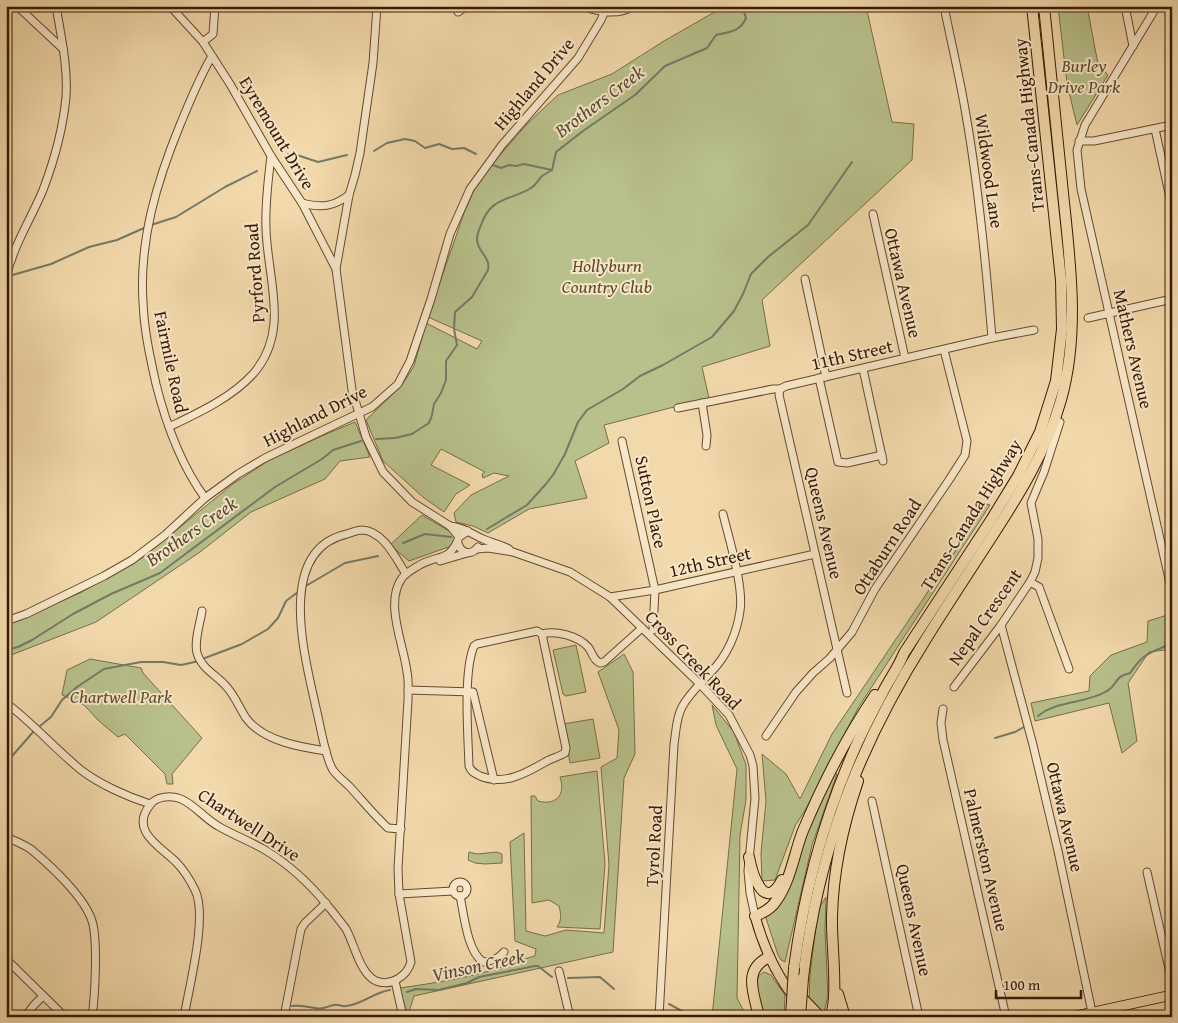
<svg xmlns="http://www.w3.org/2000/svg" width="1178" height="1023" font-family="'Gentium Book Plus',serif">
<style>
.green{fill:#b8c08b;stroke:#786d48}
.lines{fill:none;stroke-linecap:round;stroke-linejoin:round}
.stream{stroke:#737a66;stroke-width:2}
.minor-casing{stroke:#664a2e;stroke-width:9}
.major-casing{stroke:#381a04;stroke-width:11}
.highway-casing{stroke:#381a04;stroke-width:12}
.minor{stroke:#f7e6c8;stroke-width:7}
.major{stroke:#f2d9ab;stroke-width:9}
.highway{stroke:#f2d9ab;stroke-width:10}
.highway-bridge-casing{stroke:#381a04;stroke-width:12;stroke-linecap:butt}
.highway-bridge{stroke:#f2d9ab;stroke-width:10}
.labels{text-anchor:middle;stroke-width:4;stroke-linejoin:round;paint-order:stroke}
.park-label{font-size:18px;font-style:italic;fill:#5e4c2c;stroke:#f7e6c8}
.street-label{font-size:18px;fill:#381a04;stroke:#f7e6c8}
.water-label{font-size:19px;font-style:italic;fill:#564a35;stroke:#f7e6c8}
</style>
<rect width="100%" height="100%" fill="#f2d9ab"/>
<filter id="stains"><feTurbulence type="fractalNoise" baseFrequency=".004" numOctaves="4"/><feColorMatrix values="0 0 0 0 .2 0 0 0 0 .09 0 0 0 0 .02 0 0 0 .5 -.17"/></filter>
<radialGradient id="worn" r=".72"><stop offset=".6" stop-color="#630" stop-opacity="0"/><stop offset="1" stop-color="#630" stop-opacity=".3"/></radialGradient>
<!-- green -->
<g class="green">
<polygon points="725,6 866,6 892,122 914,124 912,160 762,300 770,346 702,367 709,398 604,425 609,443 575,461 587,498 529,509 488,533 473,526 456,522 454,513 471,495 509,476 494,473 483,478 482,474 485,472 441,449 431,465 470,485 456,494 444,512 424,498 383,461 366,420 402,385 414,366 426,323 477,349 482,341 428,317 464,213 479,179 528,123 558,95 612,74 664,41"/>
<polygon points="1058,6 1087,6 1098,64 1108,75 1077,125 1067,84"/>
<polygon points="355,422 370,457 340,461 325,479 251,512 200,552 96,622 6,657 6,625 20,620 82,592 142,558 233,484 268,461 324,435"/>
<polygon points="987,504 990,505 858,708 807,807 795,826 775,880 762,881 761,853 766,801 762,754 786,774 800,799 832,734"/>
<polygon points="422,515 456,535 454,545 409,561 390,545"/>
<polygon points="1171,614 1172,649 1149,652 1128,683 1137,741 1122,753 1109,703 1035,721 1031,703 1089,691 1090,676 1111,655 1147,642 1148,621"/>
<polygon points="576,645 586,692 566,696 563,694 553,650"/>
<path d="M 624,654 L 633,672 L 635,754 L 624,778 L 613,952 L 414,996 L 408,1015 L 405,1012 L 400,988 C 434,983 469,978 502,967 C 513,963 523,959 535,956 L 536,949 L 515,941 L 510,842 L 524,833 L 526,931 L 545,936 L 566,930 L 604,933 L 609,865 L 601,767 L 617,758 L 619,730 L 598,672 Z"/>
<polygon points="90,659 141,668 143,673 202,738 172,774 173,784 167,784 165,774 125,734 118,737 99,721 84,705 62,695 67,670"/>
<polygon points="712,705 734,732 746,765 746,800 740,835 737,998 747,1017 712,1017 737,769 716,725"/>
<polygon points="593,719 600,758 570,763 563,724"/>
<path d="M 597,771 L 605,864 L 600,929 L 557,927 C 562,920 561,914 559,906 L 549,900 L 532,903 L 531,796 L 535,796 L 538,801 C 556,806 566,795 560,777 Z"/>
<polygon points="833,773 837,774 812,845 785,962 781,960 778,955 765,915 808,830"/>
<polygon points="469,852 477,854 497,852 502,854 502,863 485,864 475,863 468,860"/>
<polygon points="826,897 825,930 828,996 824,1012 822,1013 809,1000 810,975 818,910"/>
<path d="M 764,972 L 771,975 L 785,995 L 784,1017 L 762,1017 C 758,1003 749,980 764,972 Z"/>
</g>
<g class="lines">
<!-- stream -->
<g class="stream">
<polyline points="374,151 387,143 405,139 415,141 425,148 439,144 452,149 464,148 476,154"/>
<polyline points="288,154 294,154 318,162 347,155"/>
<polyline points="493,165 501,168 509,165 516,166 524,164 552,170"/>
<polyline points="151,225 176,217 225,187 257,171"/>
<polyline points="9,276 51,264 89,247 117,240 144,228"/>
<path d="M 376,439 L 395,438 L 412,434 L 429,423 L 432,415 L 434,404 L 441,393 L 446,380 L 446,361 L 457,345 L 454,329 L 455,312 L 472,297 L 488,270 C 491,257 477,252 477,239 C 477,233 479,230 481,225 C 491,196 510,201 531,188 C 536,185 538,180 542,176 C 545,174 549,172 552,170 L 556,152 L 583,131 L 635,95 L 665,66 L 707,48 L 716,35 C 729,32 740,32 746,18 L 742,6"/>
<polyline points="487,529 527,505 545,485 553,475 565,454 578,422 587,410 623,389 640,376 663,365 712,337 734,311 743,294 751,274 768,257 808,225 852,162"/>
<polyline points="403,543 425,534 451,537"/>
<polyline points="304,587 345,563 378,556"/>
<polyline points="6,650 18,647 32,640 73,614 111,594 160,573 275,487 322,459 333,450 361,441"/>
<polyline points="205,658 242,644 268,629 278,618 286,601 298,592"/>
<path d="M 1038,716 C 1057,700 1086,704 1107,691 C 1118,685 1113,677 1130,673 C 1145,651 1150,654 1172,643"/>
<polyline points="40,726 51,717 62,700 77,687 104,669 141,662 163,662 181,665 199,661"/>
<polyline points="995,738 1015,732 1024,727"/>
<polyline points="6,763 34,731"/>
<polyline points="568,978 600,977 614,989"/>
<polyline points="407,992 416,989 439,990 467,983 479,977 535,966 538,966 552,977"/>
<path d="M 669,1004 C 677,1008 684,1012 691,1017"/>
<path d="M 292,1006 C 301,1005 307,1007 315,1008 C 323,1010 328,1006 334,1005 C 339,1004 342,1007 346,1006 C 362,1005 374,992 390,990"/>
<polyline points="257,1016 274,1014"/>
</g>
<!-- minor casing -->
<g class="minor-casing">
<g id="minor">
<polyline points="17,6 63,49"/>
<polyline points="170,6 203,42 230,84 271,156 302,203 336,269"/>
<polyline points="377,6 373,63 360,153 355,175 349,195 336,269 352,390 366,437 383,472 412,502 450,526 459,537"/>
<path d="M 581,6 C 599,12 617,16 634,6"/>
<path d="M 944,6 C 951,42 960,78 966,115 C 979,189 986,264 992,338"/>
<polyline points="1125,6 1133,46"/>
<polyline points="1157,6 1085,125 1077,150 1081,189 1172,592"/>
<polyline points="944,9 957,6"/>
<polyline points="458,12 467,6"/>
<polyline points="203,42 213,34 215,6"/>
<polyline points="1155,129 1172,207"/>
<polyline points="1079,141 1094,141 1172,125"/>
<path d="M 302,203 C 321,208 333,207 349,195"/>
<polyline points="873,214 905,358"/>
<path d="M 6,278 C 13,246 31,219 43,190 C 54,161 63,129 66,97 C 68,67 61,36 56,6"/>
<polyline points="805,279 826,377"/>
<polyline points="1088,318 1172,299"/>
<polyline points="863,369 883,461"/>
<polyline points="819,378 838,462 847,463 882,455"/>
<polyline points="780,389 779,395 847,693"/>
<polyline points="702,403 707,435 706,446"/>
<polyline points="678,408 773,389 780,389 786,386 992,338 1034,330"/>
<path d="M 169,427 C 198,413 231,398 253,374 C 291,331 267,278 266,228 C 265,204 268,180 271,156"/>
<polyline points="622,441 655,590 653,630"/>
<path d="M 205,498 C 181,465 166,424 156,384 C 150,357 144,330 143,302 C 139,240 157,181 180,125 C 190,101 199,78 212,56"/>
<path d="M 450,526 C 464,527 471,534 483,539 C 492,543 500,544 509,549"/>
<path d="M 458,543 C 461,554 471,556 478,547"/>
<polyline points="477,549 488,548 513,552 570,572 610,597 700,684 729,715 750,755 753,766 755,798 748,871 750,893 755,916"/>
<polyline points="440,561 467,553"/>
<polyline points="1030,582 1039,587 1069,669"/>
<polyline points="610,597 655,590 815,554"/>
<path d="M 202,611 C 200,624 194,641 197,653 C 201,668 216,675 225,685 C 234,694 239,707 246,718 C 263,741 300,747 326,751"/>
<polyline points="6,621 26,614 104,576 132,560 165,535 205,498 238,474 265,458 372,407 398,384 410,361 431,299 450,234 470,189 502,145 578,58 601,20 607,6"/>
<polyline points="1001,625 1033,745 1058,851 1093,1017"/>
<path d="M 537,631 L 542,634 L 566,748 L 565,753 C 560,756 553,758 547,761 C 526,773 505,786 480,776 C 475,773 471,772 469,766 C 468,735 463,672 474,646 L 477,644 Z"/>
<path d="M 542,634 C 556,630 578,636 588,647 C 593,653 592,659 600,663 L 604,662 L 642,628"/>
<polyline points="954,687 1001,625 1030,582 1035,572 1038,558 1038,539 1031,503 1044,472 1060,422"/>
<polyline points="408,690 473,692 494,780"/>
<path d="M 6,703 C 33,723 55,749 81,770 C 99,784 128,797 150,804"/>
<polyline points="943,709 941,723 943,740 1006,1017"/>
<polyline points="766,736 796,692 813,673 830,658 852,632 875,589 949,480 965,455 967,441 944,350"/>
<polyline points="872,801 919,1017"/>
<path d="M 401,829 L 388,828 C 374,815 362,800 349,786 C 344,781 337,776 333,770 C 325,758 320,723 316,708 C 305,657 275,550 347,534 C 351,533 357,530 362,530 C 384,531 396,559 406,574"/>
<path d="M 6,837 C 15,841 26,845 33,851 C 52,867 85,898 92,921 C 98,939 95,997 92,1017"/>
<polyline points="1147,872 1172,982"/>
<circle cx="460" cy="889" r="7"/>
<polyline points="399,894 453,891"/>
<path d="M 460,896 C 464,914 467,951 483,962 C 492,961 498,959 504,952"/>
<polyline points="6,959 65,1017"/>
<polyline points="559,971 570,1017"/>
<polyline points="395,981 403,1017"/>
<polyline points="474,1015 474,1017"/>
<polyline points="25,1017 34,1005 43,996"/>
<path d="M 184,1017 C 189,987 208,916 195,890 C 190,880 184,870 176,862 C 161,847 129,831 150,805 C 156,796 172,795 181,799 C 195,805 205,819 218,826 C 233,835 250,841 265,850 C 288,864 310,884 327,905 C 334,913 340,921 346,929 C 354,943 360,974 376,981 C 391,987 407,976 411,962 L 399,894 L 398,868 L 408,700 C 408,691 409,681 407,672 C 404,645 384,603 402,578 C 406,573 413,569 418,566 C 437,554 450,563 459,537 L 468,531"/>
<polyline points="284,1017 301,929 305,923 326,903"/>
<path d="M 659,1017 L 674,744 C 676,732 676,718 682,707 C 689,694 701,683 711,672 C 727,656 737,633 740,611 C 744,587 729,539 723,514"/>
</g>
</g>
<!-- major casing -->
<g class="major-casing">
<g id="major">
<path d="M 755,916 C 765,953 783,989 811,1017"/>
<polyline points="799,994 821,1017"/>
<polyline points="1071,1017 1172,995"/>
</g>
</g>
<!-- highway casing -->
<g class="highway-casing">
<g id="highway">
<path d="M 749,857 C 752,873 764,914 782,880"/>
<path d="M 755,916 C 763,913 771,909 776,901 C 790,882 794,855 802,833 C 822,785 846,738 875,695"/>
<path d="M 794,968 C 804,892 824,818 855,748 C 864,728 874,709 884,690 C 891,677 899,666 904,653 L 991,520 L 1018,476 L 1040,432 L 1056,381 L 1062,329 L 1061,280 L 1032,6"/>
<path d="M 803,978 C 818,851 858,747 926,639 C 947,605 969,572 991,538 C 1019,495 1047,450 1061,400 C 1080,332 1070,261 1063,193 C 1057,131 1050,68 1044,6"/>
<polyline points="838,994 845,1017"/>
<path d="M 759,1017 C 754,993 742,970 769,957"/>
<path d="M 830,1017 C 839,999 831,941 832,917 C 833,871 843,825 858,781"/>
</g>
</g>
<!-- minor -->
<use href="#minor" class="minor"/>
<!-- major -->
<use href="#major" class="major"/>
<!-- highway -->
<use href="#highway" class="highway"/>
<!-- highway-bridge casing -->
<g class="highway-bridge-casing">
<g id="highway-bridge">
<polyline points="791,1017 794,968"/>
<polyline points="800,1017 803,978"/>
</g>
</g>
<!-- highway-bridge -->
<use href="#highway-bridge" class="highway-bridge"/>
</g>
<g class="labels">
<!-- park labels -->
<g class="park-label">
<text x="1084" y="72">Burley<tspan x="1084" dy="21">Drive Park</tspan></text>
<text x="607" y="272">Hollyburn<tspan x="607" dy="21">Country Club</tspan></text>
<text x="121" y="703">Chartwell Park</text>
</g>
<!-- street labels -->
<g class="street-label">
<text transform="translate(534 84) rotate(-50)" y="6">Highland Drive</text>
<text transform="translate(1029 125) rotate(-96)" y="6">Trans-Canada Highway</text>
<text transform="translate(277 133) rotate(59)" y="6">Eyremount Drive</text>
<text transform="translate(989 171) rotate(82)" y="6">Wildwood Lane</text>
<text transform="translate(255 273) rotate(-94)" y="6">Pyrford Road</text>
<text transform="translate(903 283) rotate(77)" y="6">Ottawa Avenue</text>
<text transform="translate(1133 349) rotate(77)" y="6">Mathers Avenue</text>
<text transform="translate(852 355) rotate(-13)" y="6">11th Street</text>
<text transform="translate(171 362) rotate(78)" y="6">Fairmile Road</text>
<text transform="translate(315 416) rotate(-27)" y="6">Highland Drive</text>
<text transform="translate(651 502) rotate(78)" y="6">Sutton Place</text>
<text transform="translate(971 515) rotate(-58)" y="6">Trans-Canada Highway</text>
<text transform="translate(824 523) rotate(77)" y="6">Queens Avenue</text>
<text transform="translate(887 547) rotate(-57)" y="6">Ottaburn Road</text>
<text transform="translate(710 562) rotate(-13)" y="6">12th Street</text>
<text transform="translate(985 617) rotate(-55)" y="6">Nepal Crescent</text>
<text transform="translate(693 660) rotate(46)" y="6">Cross Creek Road</text>
<text transform="translate(1065 817) rotate(77)" y="6">Ottawa Avenue</text>
<text transform="translate(249 825) rotate(33)" y="6">Chartwell Drive</text>
<text transform="translate(654 846) rotate(-87)" y="6">Tyrol Road</text>
<text transform="translate(986 860) rotate(77)" y="6">Palmerston Avenue</text>
<text transform="translate(914 920) rotate(78)" y="6">Queens Avenue</text>
</g>
<!-- water labels -->
<g class="water-label">
<text transform="translate(599 101) rotate(-37)" y="7">Brothers Creek</text>
<text transform="translate(191 531) rotate(-35)" y="7">Brothers Creek</text>
<text transform="translate(478 965) rotate(-12)" y="7">Vinson Creek</text>
</g>
</g>
<!-- margin -->
<rect width="1178" height="1023" fill="none" stroke="#f2d9ab" stroke-width="25"/>
<rect x="8" y="8" width="1163" height="1008" fill="none" stroke="#381a04" stroke-width="2.5"/>
<rect x="12" y="12" width="1153" height="998" fill="none" stroke="#381a04"/>
<!-- scale -->
<path d="M996 990v8h85v-8" fill="none" stroke="#381a04" stroke-width="2.5"/>
<text x="1003" y="990" font-size="15" fill="#381a04" stroke="#f7e6c8" stroke-width="4" paint-order="stroke">100 m</text>
<rect width="100%" height="100%" filter="url(#stains)"/>
<rect width="100%" height="100%" fill="url(#worn)"/>
</svg>
